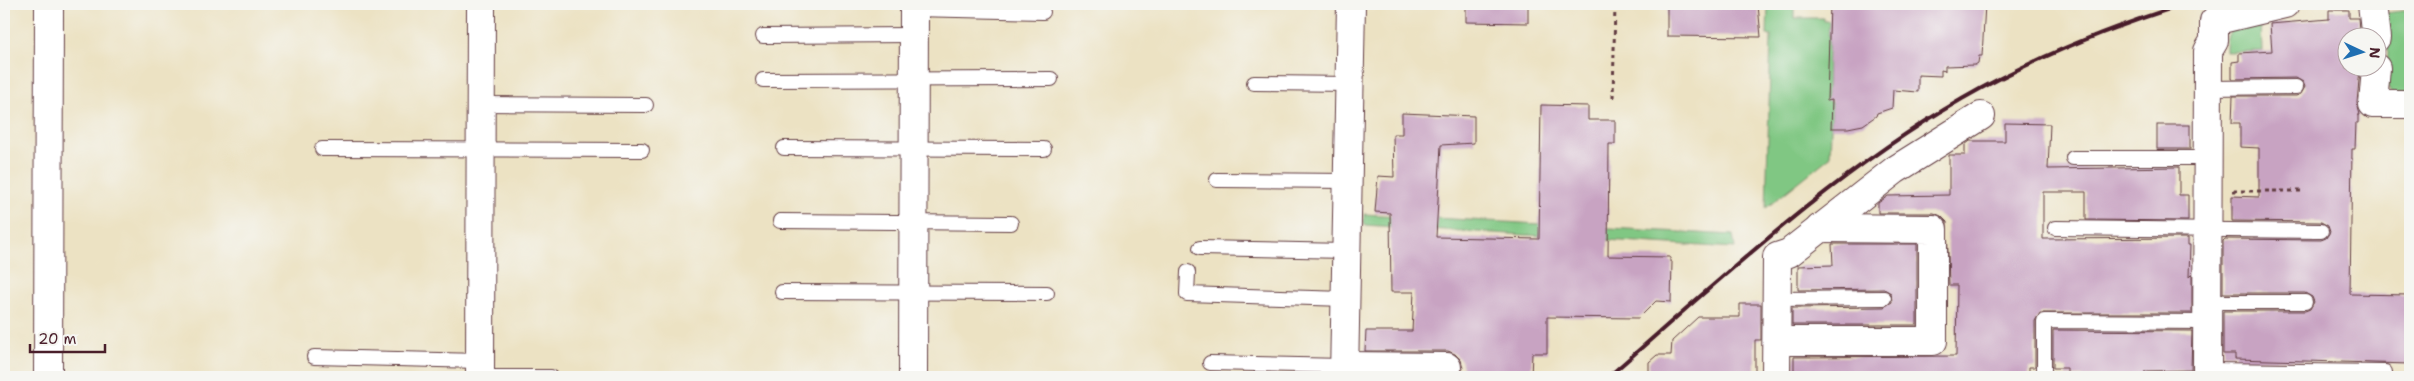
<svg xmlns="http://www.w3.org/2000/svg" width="2414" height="381" font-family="'Shantell Sans',sans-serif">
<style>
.green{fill:#80c783;stroke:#657357}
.building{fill:#c8a3c2}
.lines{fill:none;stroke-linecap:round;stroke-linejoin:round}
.service-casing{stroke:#623c42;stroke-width:16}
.minor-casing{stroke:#623c42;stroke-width:30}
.path{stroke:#623c42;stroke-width:3;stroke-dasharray:4 4;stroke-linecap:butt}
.service{stroke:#fff;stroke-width:14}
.minor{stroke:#fff;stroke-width:28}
.rail{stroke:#4a1f2b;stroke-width:4}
</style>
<rect width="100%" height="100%" fill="#f6f6f2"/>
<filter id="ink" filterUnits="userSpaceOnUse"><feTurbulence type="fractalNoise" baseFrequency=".02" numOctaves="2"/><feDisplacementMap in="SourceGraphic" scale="10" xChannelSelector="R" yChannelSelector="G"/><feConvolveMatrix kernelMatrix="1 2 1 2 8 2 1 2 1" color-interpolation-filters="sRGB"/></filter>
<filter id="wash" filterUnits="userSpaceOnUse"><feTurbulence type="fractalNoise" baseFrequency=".0096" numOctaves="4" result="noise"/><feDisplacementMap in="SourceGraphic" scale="20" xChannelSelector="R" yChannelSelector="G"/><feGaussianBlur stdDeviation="1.12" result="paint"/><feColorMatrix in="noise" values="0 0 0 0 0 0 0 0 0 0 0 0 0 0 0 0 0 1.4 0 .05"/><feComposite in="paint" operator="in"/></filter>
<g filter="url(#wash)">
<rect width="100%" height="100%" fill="#ece2c3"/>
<!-- green -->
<g class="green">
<polygon points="1768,4 1772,4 1772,7 1794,7 1794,18 1824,18 1824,21 1829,21 1827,100 1832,102 1830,157 1766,208 1771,36 1767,35"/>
<polygon points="2408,10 2407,94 2392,94 2386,85 2388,52 2386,13"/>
<path d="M 2261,20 L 2262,51 L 2226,52 C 2225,24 2237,26 2261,20 Z"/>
<polygon points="1364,214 1733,235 1735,248 1364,225"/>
</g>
<g id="blocks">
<!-- building -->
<g class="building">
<polygon points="1466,4 1528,4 1528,23 1466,22"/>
<polygon points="1667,4 1758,5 1761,37 1667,36"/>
<polygon points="1830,4 1985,4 1982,56 1979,56 1978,63 1975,65 1945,66 1945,71 1941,70 1941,76 1918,75 1918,92 1893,90 1892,108 1877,113 1876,116 1863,125 1848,128 1831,128 1832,100 1827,101"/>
<polygon points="2329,10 2349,10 2349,18 2358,18 2359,30 2359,38 2346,38 2346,68 2360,68 2357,103 2360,115 2358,115 2358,123 2356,123 2355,149 2352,149 2350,294 2410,295 2410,364 2235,359 2235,354 2223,354 2223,311 2305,311 2310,309 2314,302 2312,297 2305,293 2223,293 2223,241 2225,239 2321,240 2326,238 2330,232 2328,226 2321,222 2232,221 2232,196 2259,197 2259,148 2240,147 2240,123 2232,123 2233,96 2296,96 2301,94 2305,87 2303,82 2296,78 2232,79 2232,62 2239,61 2239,53 2272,51 2270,24 2329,19"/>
<polygon points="1541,105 1588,106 1588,120 1615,120 1615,144 1609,144 1608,256 1670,257 1670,262 1672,262 1671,302 1656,301 1639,318 1547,317 1547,353 1532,353 1531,377 1458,377 1463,368 1461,360 1455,354 1448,351 1365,351 1366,331 1412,331 1414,292 1391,292 1390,213 1375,212 1378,176 1394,177 1393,134 1402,134 1402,113 1474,116 1474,143 1441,145 1436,237 1539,239"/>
<polygon points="2005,123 2050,124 2048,169 2179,167 2179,195 2188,195 2188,221 2086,220 2086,192 2043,192 2043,239 2188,238 2188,245 2190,245 2189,277 2192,274 2192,313 2040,313 2035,321 2035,367 2029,367 2029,377 1794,377 1794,357 1956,356 1957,285 1949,285 1947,222 1941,216 1934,213 1878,213 1878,203 1888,196 1949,195 1949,155 1965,155 1965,145 1970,141 2005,141"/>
<rect x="2157" y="125" width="33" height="24"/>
<polygon points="1832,244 1917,244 1917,325 1792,325 1792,308 1884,307 1892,302 1891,293 1884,289 1798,290 1798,266 1833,265"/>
<polygon points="1740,304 1761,304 1761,340 1755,340 1755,377 1649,377 1649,362 1657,355 1671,355 1672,341 1698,317 1740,317"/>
<polygon points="2053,330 2192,331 2191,370 2145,371 2144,377 2067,377 2067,368 2053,368"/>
</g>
</g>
</g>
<g filter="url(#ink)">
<use href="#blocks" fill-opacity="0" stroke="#623c42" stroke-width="1"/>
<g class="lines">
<!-- service casing -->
<g class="service-casing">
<g id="service">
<polyline points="913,9 1043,12"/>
<polyline points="763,36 913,35"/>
<polyline points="763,80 1051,79"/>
<polyline points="1254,83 1350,84"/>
<polyline points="2208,88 2296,87"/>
<polyline points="479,104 646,105"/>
<polyline points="784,148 1044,149"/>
<polyline points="322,149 642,150"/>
<polyline points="2073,158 2207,158"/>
<polyline points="1217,180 1348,181"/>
<polyline points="780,221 1011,223"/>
<polyline points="2055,228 2321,231"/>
<polyline points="1200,248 1345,251"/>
<polyline points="1188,272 1187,294 1345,299"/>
<polyline points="782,292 1047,293"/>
<polyline points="1777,299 1884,298"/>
<polyline points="2207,302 2305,302"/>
<polyline points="314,357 480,361"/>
<polyline points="1210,363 1344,366"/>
<polyline points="2207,370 2385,372 2385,377"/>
<polyline points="480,377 551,377"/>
<polyline points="2044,377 2044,321 2207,322"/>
</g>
</g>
<!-- minor casing -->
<g class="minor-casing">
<g id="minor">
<polyline points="2372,4 2376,38"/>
<polyline points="2376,68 2373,104 2410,104"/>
<polyline points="1777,341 1933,341 1933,229 1820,228"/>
<polyline points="1344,366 1447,367"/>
<polyline points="48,377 49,4"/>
<polyline points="480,377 481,4"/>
<polyline points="913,377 914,4"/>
<polyline points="1344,377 1351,4"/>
<polyline points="1776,377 1777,257 1789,253 1895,170 1981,116"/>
<polyline points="2207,377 2208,51 2214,41 2214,21 2285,4"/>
</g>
</g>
<!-- path -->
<g class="path">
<polyline points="1613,98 1615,4"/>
<polyline points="2233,191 2305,191"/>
</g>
<!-- service -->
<use href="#service" class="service"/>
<!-- minor -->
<use href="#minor" class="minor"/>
<!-- rail -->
<path class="rail" d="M 1608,377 C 1721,279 1832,174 1962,99 C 2032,59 2108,28 2185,4"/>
</g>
</g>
<!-- margin -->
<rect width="2414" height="381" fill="none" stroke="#f6f6f2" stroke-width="20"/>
<!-- north arrow -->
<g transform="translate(2362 52) rotate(94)"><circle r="24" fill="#f6f6f2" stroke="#b1a0a2"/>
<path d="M0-4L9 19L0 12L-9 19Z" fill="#1f6fb2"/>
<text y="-8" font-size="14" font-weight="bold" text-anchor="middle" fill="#4a1f2b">N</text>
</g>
<!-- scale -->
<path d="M30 344v8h75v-8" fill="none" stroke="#4a1f2b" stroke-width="2.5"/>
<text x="38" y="344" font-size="15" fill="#4a1f2b" stroke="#f6f6f2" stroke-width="4" paint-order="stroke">20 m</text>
</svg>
